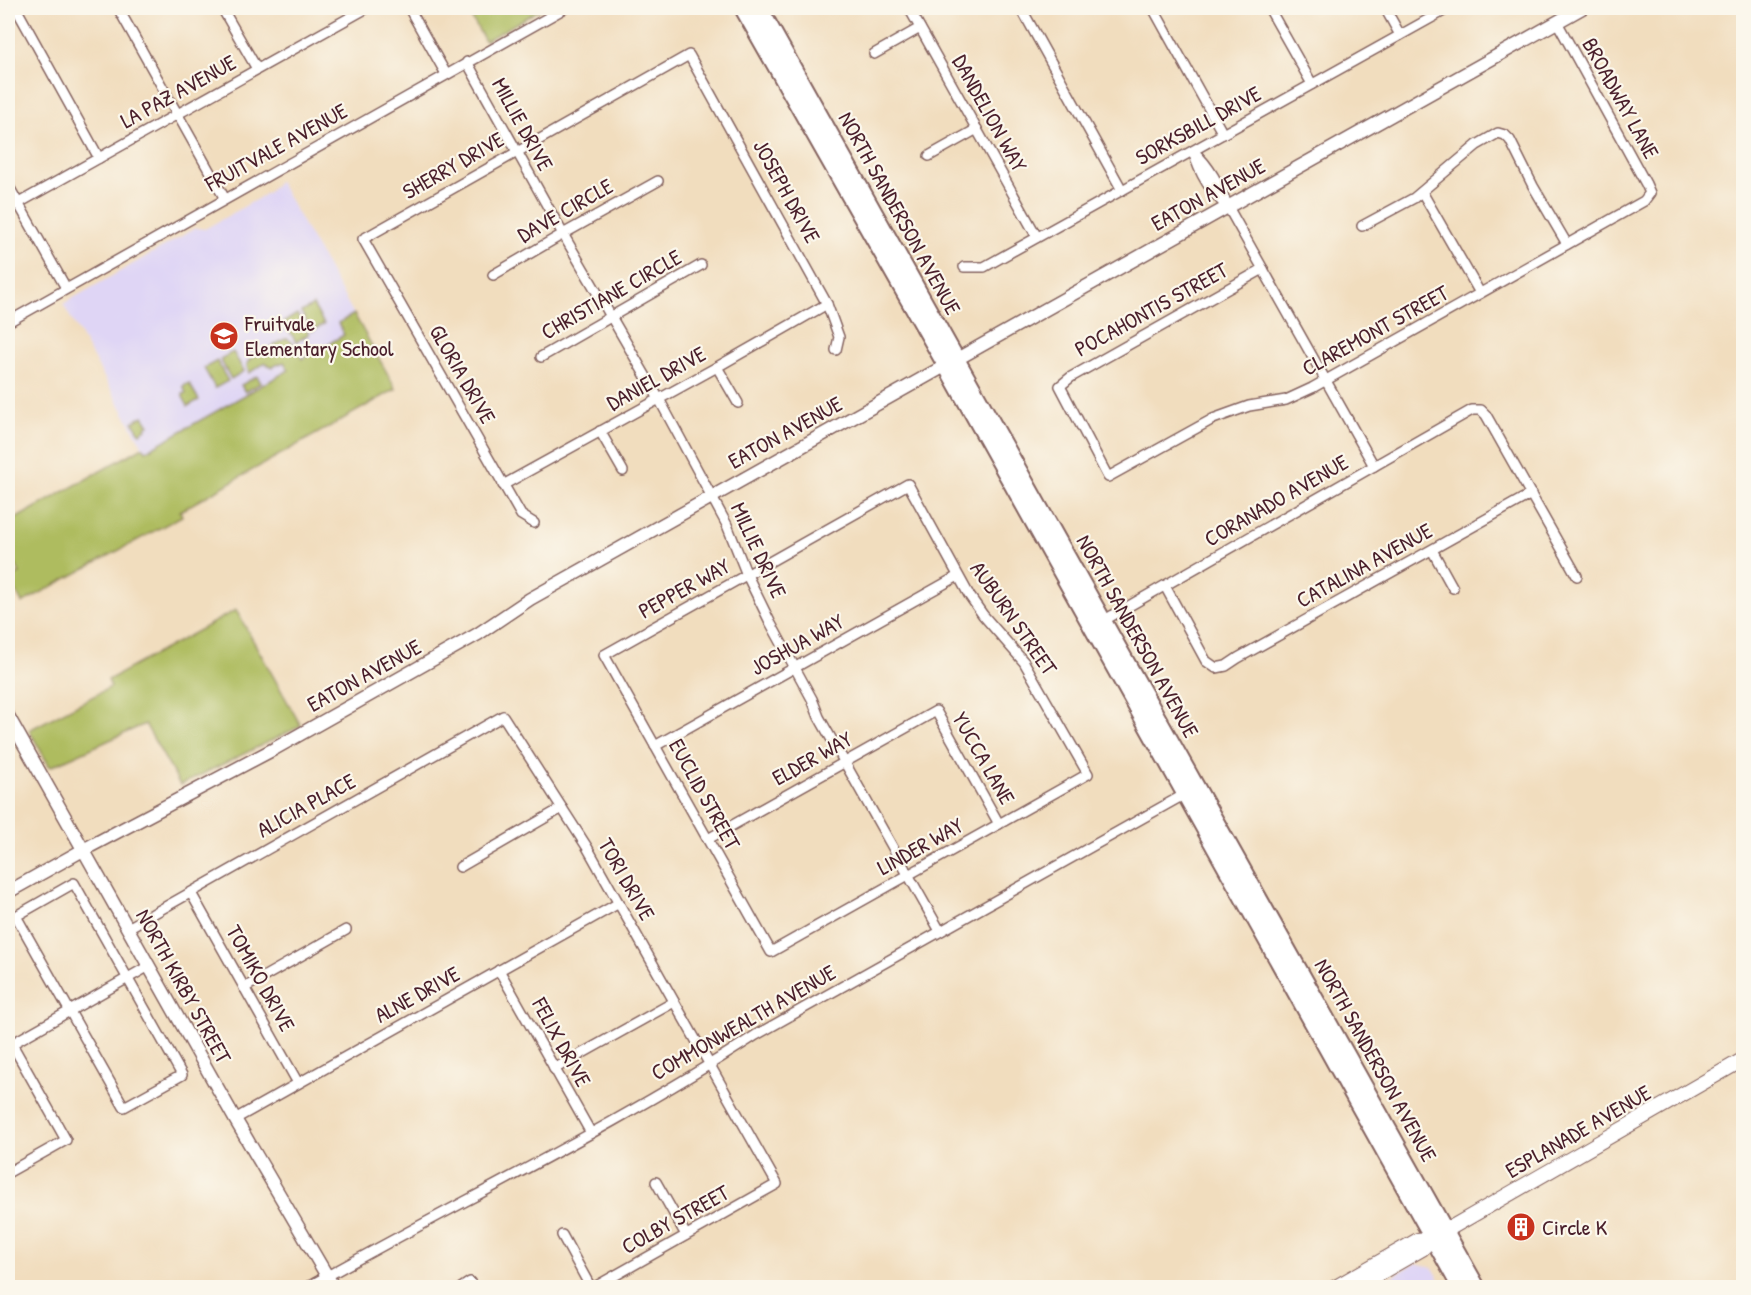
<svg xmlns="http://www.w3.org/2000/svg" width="1751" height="1295" font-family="'Patrick Hand',sans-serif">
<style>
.built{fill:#dfd5f5}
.green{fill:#aebc5f;stroke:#7c6e45;stroke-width:1.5}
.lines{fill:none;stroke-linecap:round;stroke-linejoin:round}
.minor-casing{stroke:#84625e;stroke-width:12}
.tertiary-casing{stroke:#84625e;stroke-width:15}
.secondary-casing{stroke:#84625e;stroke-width:16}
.trunk-casing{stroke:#84625e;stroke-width:20}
.minor{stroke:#fff;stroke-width:9}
.tertiary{stroke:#fff;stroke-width:12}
.secondary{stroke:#fff;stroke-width:14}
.trunk{stroke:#fff;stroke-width:16}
.labels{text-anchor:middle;stroke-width:4.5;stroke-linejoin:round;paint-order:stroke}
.street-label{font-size:22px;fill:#4a1f2b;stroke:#fbf7ec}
.poi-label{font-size:22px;fill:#4a1f2b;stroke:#fbf7ec;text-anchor:start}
</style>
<rect width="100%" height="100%" fill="#fbf7ec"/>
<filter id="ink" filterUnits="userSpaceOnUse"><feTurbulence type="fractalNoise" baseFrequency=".0167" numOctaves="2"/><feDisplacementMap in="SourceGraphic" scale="12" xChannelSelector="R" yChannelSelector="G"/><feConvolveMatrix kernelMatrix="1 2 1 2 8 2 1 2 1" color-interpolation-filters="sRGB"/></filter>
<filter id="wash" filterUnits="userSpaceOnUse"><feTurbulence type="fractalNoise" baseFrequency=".008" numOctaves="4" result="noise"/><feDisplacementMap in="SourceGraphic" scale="24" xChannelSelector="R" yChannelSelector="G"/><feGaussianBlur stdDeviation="1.35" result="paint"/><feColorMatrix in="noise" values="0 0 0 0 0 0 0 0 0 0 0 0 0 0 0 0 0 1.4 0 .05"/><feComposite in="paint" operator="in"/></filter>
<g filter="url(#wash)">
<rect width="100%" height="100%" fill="#f1ddbe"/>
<!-- built -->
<g class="built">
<polygon points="279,181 396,389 179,511 63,304 196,228 205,229 266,194"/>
<polygon points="1416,1263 1433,1268 1444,1287 1374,1287"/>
</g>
<!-- green -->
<g class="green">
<polygon points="466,8 543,8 485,41"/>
<polygon points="313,305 324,324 312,331 301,312"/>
<polygon points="297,314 309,334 296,342 284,322"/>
<path d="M 354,314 L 396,389 L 180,511 L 182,516 L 22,603 L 10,580 L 20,573 L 8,550 L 8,523 L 143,447 L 146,451 L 289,370 L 284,362 L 272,367 L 265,363 L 249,373 C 246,366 245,364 251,358 L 285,339 L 288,339 L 292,342 L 302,359 L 344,335 L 338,323 Z"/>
<polygon points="233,352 244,371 231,379 220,359"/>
<polygon points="217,361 228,381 215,388 204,368"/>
<polygon points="257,376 261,383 245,392 241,385"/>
<polygon points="189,383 199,400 188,406 183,397 183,394 186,393 183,386"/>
<polygon points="143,416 149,425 145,427 146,429 140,433 133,422"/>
<polygon points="236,610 301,726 180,785 145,724 50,767 29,730 111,687 108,680"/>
</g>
</g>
<g filter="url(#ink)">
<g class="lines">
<!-- minor casing -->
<g class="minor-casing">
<g id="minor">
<polyline points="16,8 99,158"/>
<polyline points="118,8 225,199"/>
<polyline points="222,8 257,69"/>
<polyline points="409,8 446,74"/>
<polyline points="909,8 1037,237"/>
<polyline points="1021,8 1122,190"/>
<polyline points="1153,8 1223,134"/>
<polyline points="1269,8 1312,84"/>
<polyline points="1385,8 1400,35"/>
<polyline points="874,54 920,28"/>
<polyline points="467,62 563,234 659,399 727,525 747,575 770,622 812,699 819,717 940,931"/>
<polyline points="929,156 977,129"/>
<polyline points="8,185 66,288"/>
<polyline points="1422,192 1480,293"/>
<path d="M 1228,207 C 1210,192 1199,173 1193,151 C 1210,166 1219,185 1228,207 L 1374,466"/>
<polyline points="8,209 367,8"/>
<polyline points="1362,226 1414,198 1477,145 1498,133 1505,135 1510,140 1533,186 1567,244"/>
<polyline points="964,267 984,267 1449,8"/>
<polyline points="1263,269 1071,377 1060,386 1108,477 1213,419 1249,406 1286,400 1312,388 1644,201 1650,193 1646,184 1557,22"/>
<polyline points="493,275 563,234 658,181"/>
<polyline points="8,322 565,8"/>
<polyline points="541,357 701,265"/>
<polyline points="717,367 738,403"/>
<polyline points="600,431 623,471"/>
<polygon points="908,484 969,595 983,615 1024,662 1088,774 771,952 604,655"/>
<polyline points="503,485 717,367 827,304"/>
<polyline points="534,523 521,515 363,239 689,55 827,304 839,337 836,350"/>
<polyline points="1432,550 1453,588"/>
<polyline points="1165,586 1206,661 1216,668 1226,666 1238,658 1531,494"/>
<polyline points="1101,622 1472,410 1481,410 1486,415 1577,576"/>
<polyline points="655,746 958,576"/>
<polyline points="708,839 936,711 999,824"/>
<polyline points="460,867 562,808"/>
<polygon points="74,883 182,1075 124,1107 16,916"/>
<polyline points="191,893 298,1083"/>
<polyline points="128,928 503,716 587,847 777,1184 593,1288"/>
<polyline points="499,970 591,1133"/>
<polyline points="244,988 346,930"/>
<polyline points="8,1037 66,1140 9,1172 8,1170"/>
<polyline points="8,1046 149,966"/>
<polyline points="554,1069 674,1002"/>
<polyline points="235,1119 619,903"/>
<polyline points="656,1182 686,1235"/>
<polyline points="562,1235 591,1288"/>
<path d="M 306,1288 C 456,1203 612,1129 756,1035 L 1187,793"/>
<polyline points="461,1288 470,1282 473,1288"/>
</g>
</g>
<!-- tertiary casing -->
<g class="tertiary-casing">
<g id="tertiary">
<polyline points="8,716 235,1119 334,1288"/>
<polyline points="8,892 83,850 274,749 478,634 530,599 1582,8"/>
</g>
</g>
<!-- secondary casing -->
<g class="secondary-casing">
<g id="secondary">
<polyline points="1334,1288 1418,1240 1433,1238"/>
<polyline points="1354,1288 1422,1249 1433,1238 1744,1059"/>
</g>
</g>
<!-- trunk casing -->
<g class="trunk-casing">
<g id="trunk">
<polyline points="743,8 946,365 1461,1288"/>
<polyline points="759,8 1477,1288"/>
</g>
</g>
<!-- minor -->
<use href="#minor" class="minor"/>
<!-- tertiary -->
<use href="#tertiary" class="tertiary"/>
<!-- secondary -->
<use href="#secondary" class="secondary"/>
<!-- trunk -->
<use href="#trunk" class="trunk"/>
</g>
</g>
<!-- icons -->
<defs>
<g id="school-disc" transform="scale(1.5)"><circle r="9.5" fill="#c8321e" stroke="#fbf7ec"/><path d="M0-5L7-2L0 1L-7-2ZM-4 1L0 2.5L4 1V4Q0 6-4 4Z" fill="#fff"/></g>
<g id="building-disc" transform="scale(1.5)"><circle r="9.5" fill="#c8321e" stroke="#fbf7ec"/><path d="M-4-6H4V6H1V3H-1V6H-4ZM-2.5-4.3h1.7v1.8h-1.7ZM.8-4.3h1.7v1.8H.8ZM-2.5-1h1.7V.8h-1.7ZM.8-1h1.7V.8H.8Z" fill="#fff"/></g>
</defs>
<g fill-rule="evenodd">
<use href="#school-disc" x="224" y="336"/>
<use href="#building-disc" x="1521" y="1227"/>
</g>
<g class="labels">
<!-- street labels -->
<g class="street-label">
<text transform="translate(178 91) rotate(-29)" y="8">LA PAZ AVENUE</text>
<text transform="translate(1621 98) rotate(61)" y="8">BROADWAY LANE</text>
<text transform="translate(990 113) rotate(61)" y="8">DANDELION WAY</text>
<text transform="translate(523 124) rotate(61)" y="8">MILLIE DRIVE</text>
<text transform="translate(1198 125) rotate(-29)" y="8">SORKSBILL DRIVE</text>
<text transform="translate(276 147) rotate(-29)" y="8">FRUITVALE AVENUE</text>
<text transform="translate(453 165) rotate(-30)" y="8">SHERRY DRIVE</text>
<text transform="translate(787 191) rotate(61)" y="8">JOSEPH DRIVE</text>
<text transform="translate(1208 194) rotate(-29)" y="8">EATON AVENUE</text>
<text transform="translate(565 210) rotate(-30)" y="8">DAVE CIRCLE</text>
<text transform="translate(900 213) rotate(61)" y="8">NORTH SANDERSON AVENUE</text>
<text transform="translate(611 294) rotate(-30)" y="8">CHRISTIANE CIRCLE</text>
<text transform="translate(1151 309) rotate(-29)" y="8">POCAHONTIS STREET</text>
<text transform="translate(1375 330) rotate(-29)" y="8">CLAREMONT STREET</text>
<text transform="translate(463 374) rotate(60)" y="8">GLORIA DRIVE</text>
<text transform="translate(656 378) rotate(-29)" y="8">DANIEL DRIVE</text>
<text transform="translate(785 432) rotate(-29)" y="8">EATON AVENUE</text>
<text transform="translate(1276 500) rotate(-30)" y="8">CORANADO AVENUE</text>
<text transform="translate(759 550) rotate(65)" y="8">MILLIE DRIVE</text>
<text transform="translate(1364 565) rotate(-29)" y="8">CATALINA AVENUE</text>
<text transform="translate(684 588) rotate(-29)" y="8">PEPPER WAY</text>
<text transform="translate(1014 618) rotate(55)" y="8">AUBURN STREET</text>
<text transform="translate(1138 636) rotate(61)" y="8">NORTH SANDERSON AVENUE</text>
<text transform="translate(797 644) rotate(-29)" y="8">JOSHUA WAY</text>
<text transform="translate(364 675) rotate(-29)" y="8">EATON AVENUE</text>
<text transform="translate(812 758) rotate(-29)" y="8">ELDER WAY</text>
<text transform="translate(984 758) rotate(60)" y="8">YUCCA LANE</text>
<text transform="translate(705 794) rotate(61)" y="8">EUCLID STREET</text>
<text transform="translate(306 805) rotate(-29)" y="8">ALICIA PLACE</text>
<text transform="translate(920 846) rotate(-29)" y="8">LINDER WAY</text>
<text transform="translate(627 879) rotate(60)" y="8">TORI DRIVE</text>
<text transform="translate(261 978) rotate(61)" y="8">TOMIKO DRIVE</text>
<text transform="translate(184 986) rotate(61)" y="8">NORTH KIRBY STREET</text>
<text transform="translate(417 994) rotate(-29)" y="8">ALNE DRIVE</text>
<text transform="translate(743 1022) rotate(-30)" y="8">COMMONWEALTH AVENUE</text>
<text transform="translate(562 1042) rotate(61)" y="8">FELIX DRIVE</text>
<text transform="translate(1376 1060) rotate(61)" y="8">NORTH SANDERSON AVENUE</text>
<text transform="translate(1578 1131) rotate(-30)" y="8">ESPLANADE AVENUE</text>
<text transform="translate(675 1219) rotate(-29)" y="8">COLBY STREET</text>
</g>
<!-- poi labels -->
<g class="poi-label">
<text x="245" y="331">Fruitvale<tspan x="245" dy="25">Elementary School</tspan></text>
<text x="1542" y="1235">Circle K</text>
</g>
</g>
<!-- margin -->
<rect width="1751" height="1295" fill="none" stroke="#fbf7ec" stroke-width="30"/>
</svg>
